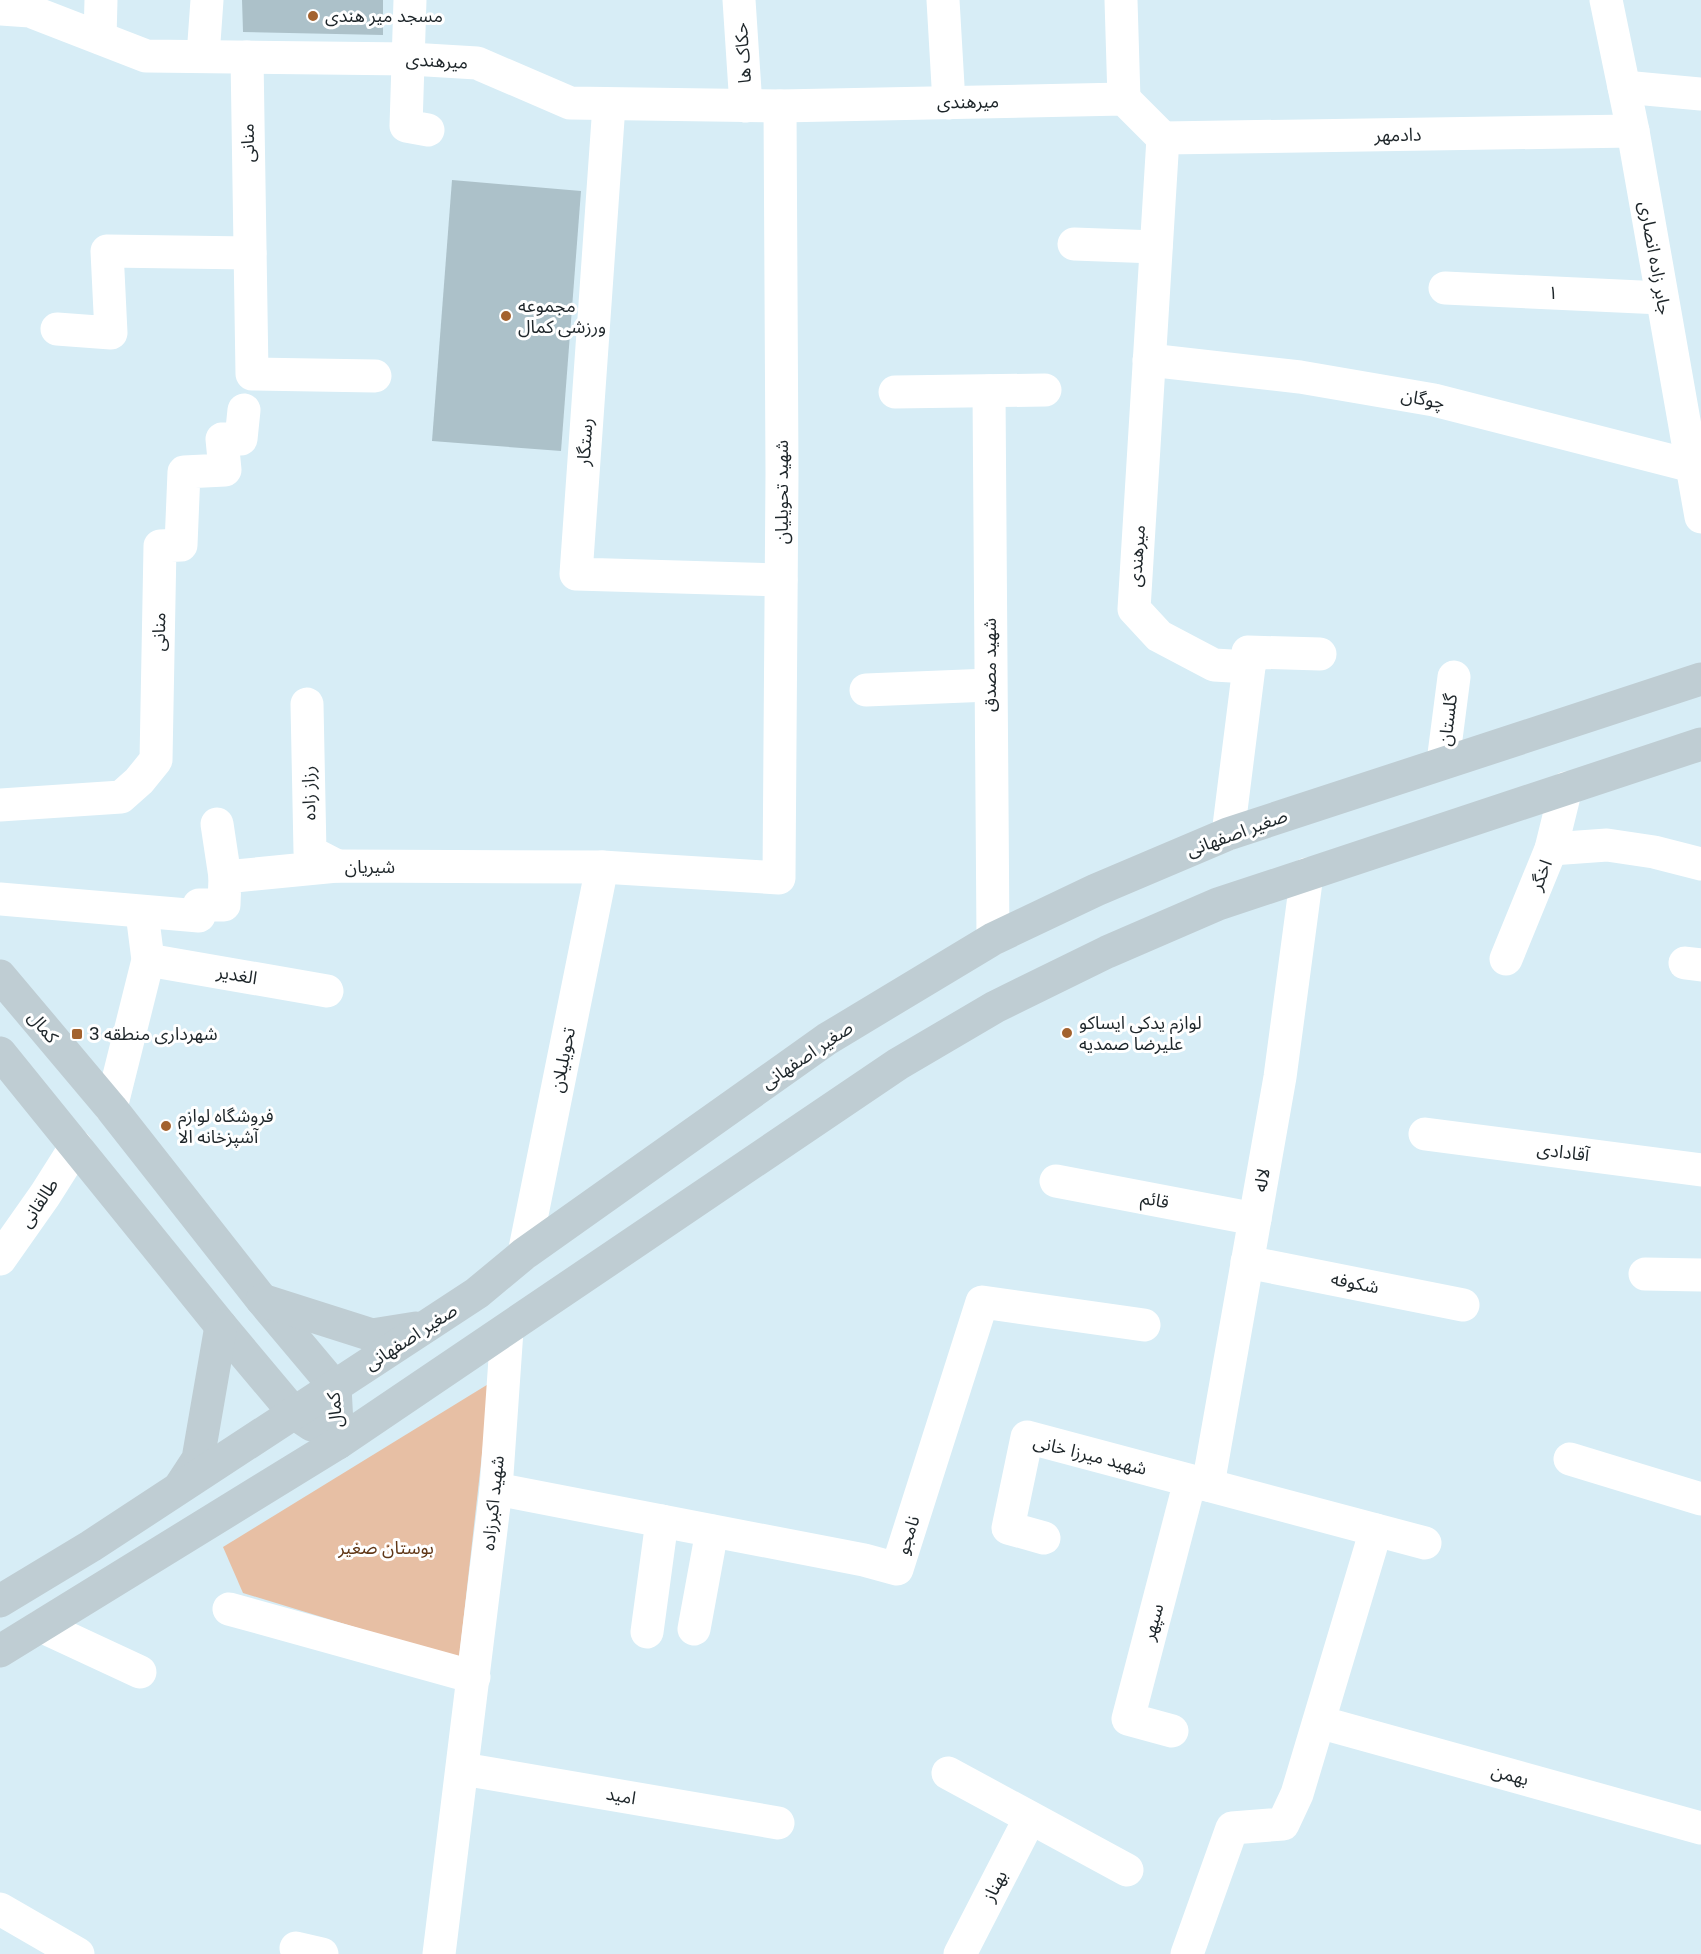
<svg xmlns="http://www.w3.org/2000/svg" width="1701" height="1954" font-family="'Golos Text','Noto Sans Arabic',sans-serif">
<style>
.green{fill:#e7bfa4}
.building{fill:#acc1c9}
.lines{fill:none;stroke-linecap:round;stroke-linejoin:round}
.minor{stroke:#fff;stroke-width:33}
.tertiary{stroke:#fff;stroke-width:33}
.secondary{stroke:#bfcdd3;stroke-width:33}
.poi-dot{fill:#a3622e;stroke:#fff;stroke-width:2}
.labels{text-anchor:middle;stroke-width:6;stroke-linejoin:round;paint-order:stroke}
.poi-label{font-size:18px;fill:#1d2529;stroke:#fff;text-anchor:start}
.street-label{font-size:18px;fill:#1d2529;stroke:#fff}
.park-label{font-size:18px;fill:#603717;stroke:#fff}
</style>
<rect width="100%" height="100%" fill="#d7edf6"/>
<!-- green -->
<polygon class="green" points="490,1383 459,1659 243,1593 223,1547"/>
<!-- building -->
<g class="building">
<polygon points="242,0 383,0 383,35 243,32"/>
<polygon points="452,180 581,191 561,451 432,441"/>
</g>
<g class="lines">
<!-- minor -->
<g class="minor">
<polyline points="410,0 406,126 428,130"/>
<polyline points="739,0 746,106"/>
<polyline points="943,0 949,103"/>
<polyline points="1121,0 1124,99"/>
<polyline points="1606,0 1633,131 1701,517"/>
<polyline points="0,9 30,11 146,56 410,59 477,63 570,103 780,106 1124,99 1163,138 1134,609 1159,636 1214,665 1249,667 1228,834"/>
<polyline points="100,38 101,0"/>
<polyline points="203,56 207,0"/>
<polyline points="247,57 252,374 375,376"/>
<polyline points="1624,87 1701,94"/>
<polyline points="609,105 576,574 781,580"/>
<polyline points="1163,138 1633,131"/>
<polyline points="1074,244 1156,247"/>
<polyline points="1445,288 1662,298"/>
<polyline points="57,329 111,333 107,251 250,253"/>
<polyline points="1149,360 1300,377 1434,400 1692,466"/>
<polyline points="989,391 993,939"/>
<polyline points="895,392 1045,390"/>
<polyline points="1249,667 1248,652 1320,654"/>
<polyline points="866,690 990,685"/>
<polyline points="307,704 310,852 337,866"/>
<polyline points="1443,762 1454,677"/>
<polyline points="0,805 121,797 139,781 156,760 160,546 181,545 184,472 225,470 222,439 241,439 244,410"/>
<polyline points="217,824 225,877"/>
<polyline points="1551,849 1607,845 1654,852 1701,864"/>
<polyline points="0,899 199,916 199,905 224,905 225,877 337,866 602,867 779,878 782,473 780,106"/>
<polyline points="1506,959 1551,849 1566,788"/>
<polyline points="148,960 327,991"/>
<polyline points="1685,963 1701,965"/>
<polyline points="111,1108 148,960 142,913"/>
<polyline points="1425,1134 1701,1170"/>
<polyline points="1056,1181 1255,1219"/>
<polyline points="524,1254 602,867"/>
<polyline points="0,1259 45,1195 76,1146"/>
<polyline points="1247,1262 1463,1305"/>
<polyline points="1645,1274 1701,1275"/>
<polyline points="1570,1459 1701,1499"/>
<polyline points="1208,1485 1280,1077 1307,874"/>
<polyline points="496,1489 864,1560 897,1569 982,1302 1144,1325"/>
<polyline points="1044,1538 1008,1528 1027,1437 1425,1543"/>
<polyline points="229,1609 474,1677"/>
<polyline points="41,1626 140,1672"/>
<polyline points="694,1629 712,1531"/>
<polyline points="647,1632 662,1521"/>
<polyline points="1319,1722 1701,1828"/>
<polyline points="1172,1731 1128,1719 1190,1481"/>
<polyline points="463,1769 778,1823"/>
<polyline points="948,1773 1127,1870"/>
<polyline points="296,1948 322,1954"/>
<polyline points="439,1954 496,1489 507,1330"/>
<polyline points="960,1954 1030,1818"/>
<polyline points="1187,1954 1232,1828 1283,1824 1297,1794 1376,1530"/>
</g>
<!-- tertiary -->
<polyline class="tertiary" points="0,1909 78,1954"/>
<!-- secondary -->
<g class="secondary">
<polyline points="0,976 111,1108 262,1300 335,1387 338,1443"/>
<polyline points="0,1053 221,1326 294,1413 312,1425"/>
<polyline points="262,1300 372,1335 416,1328"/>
<polyline points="181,1485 198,1459 221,1326"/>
<polyline points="0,1601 91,1546 477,1293 524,1254 827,1039 993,939 1096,890 1228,834 1701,679"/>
<polyline points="0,1651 338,1443 898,1064 995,1007 1107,952 1218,904 1701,744"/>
</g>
</g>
<!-- markers -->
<g class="poi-dot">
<circle cx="313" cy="16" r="6"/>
<circle cx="506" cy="316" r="6"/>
<circle cx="1067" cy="1033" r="6"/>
<rect x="71" y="1028" width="12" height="12" rx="3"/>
<circle cx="166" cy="1126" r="6"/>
</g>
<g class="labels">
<!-- poi labels -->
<g class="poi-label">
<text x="325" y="22">مسجد میر هندی</text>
<text x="518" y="312">مجموعه<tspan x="518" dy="21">ورزشی کمال</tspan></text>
<text x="1079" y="1029">لوازم یدکی ایساکو<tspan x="1079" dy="21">علیرضا صمدیه</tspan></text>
<text x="89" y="1040">شهرداری منطقه 3</text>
<text x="178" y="1122">فروشگاه لوازم<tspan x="178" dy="21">آشپزخانه الا</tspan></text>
</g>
<!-- street labels -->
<g class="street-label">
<text transform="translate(743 53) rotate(-94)" y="6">حکاک ها</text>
<text transform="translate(437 61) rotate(3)" y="6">میرهندی</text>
<text transform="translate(968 102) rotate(-1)" y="6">میرهندی</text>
<text transform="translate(1398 135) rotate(-1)" y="6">دادمهر</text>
<text transform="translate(248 143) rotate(-91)" y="6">منانی</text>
<text transform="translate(1655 258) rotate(80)" y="6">جابر زاده انصاری</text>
<text transform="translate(1553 293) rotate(3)" y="6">۱</text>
<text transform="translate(1423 399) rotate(11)" y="6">چوگان</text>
<text transform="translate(585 442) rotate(-86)" y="6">رستگار</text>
<text transform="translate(782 492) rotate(-90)" y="6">شهید تحویلیان</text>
<text transform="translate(1137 556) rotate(-86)" y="6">میرهندی</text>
<text transform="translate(159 632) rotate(-89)" y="6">منانی</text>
<text transform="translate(990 665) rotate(-90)" y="6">شهید مصدق</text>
<text transform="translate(1448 720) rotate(-83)" y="6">گلستان</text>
<text transform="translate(309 793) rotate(-91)" y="6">رزاز زاده</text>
<text transform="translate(1237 833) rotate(-20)" y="6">صغیر اصفهانی</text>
<text x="370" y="873">شیریان</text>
<text transform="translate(1541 875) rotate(-68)" y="6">اخگر</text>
<text transform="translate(237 975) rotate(10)" y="6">الغدیر</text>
<text transform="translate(43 1027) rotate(50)" y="6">کمال</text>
<text transform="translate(807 1055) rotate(-34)" y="6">صغیر اصفهانی</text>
<text transform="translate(563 1060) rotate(-79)" y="6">تحویلیلان</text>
<text transform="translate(1563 1152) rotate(7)" y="6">آقادادی</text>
<text transform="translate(1262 1180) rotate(-80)" y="6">لاله</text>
<text transform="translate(1155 1200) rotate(11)" y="6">قائم</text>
<text transform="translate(39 1203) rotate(-56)" y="6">طالقانی</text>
<text transform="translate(1355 1283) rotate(11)" y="6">شکوفه</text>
<text transform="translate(411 1337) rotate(-33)" y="6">صغیر اصفهانی</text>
<text transform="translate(335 1410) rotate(-96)" y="6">کمال</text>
<text transform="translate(1090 1455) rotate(14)" y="6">شهید میرزا خانی</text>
<text transform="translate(493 1503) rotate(-84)" y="6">شهید اکبرزاده</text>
<text transform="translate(908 1535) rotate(-72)" y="6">نامجو</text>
<text transform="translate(1153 1622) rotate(-75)" y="6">سپهر</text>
<text transform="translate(1510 1775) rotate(15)" y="6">بهمن</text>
<text transform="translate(621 1796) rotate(10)" y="6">امید</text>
<text transform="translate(995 1886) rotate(-63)" y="6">بهناز</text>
</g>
<!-- park labels -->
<g class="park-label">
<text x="386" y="1554">بوستان صغیر</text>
</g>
</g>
</svg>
